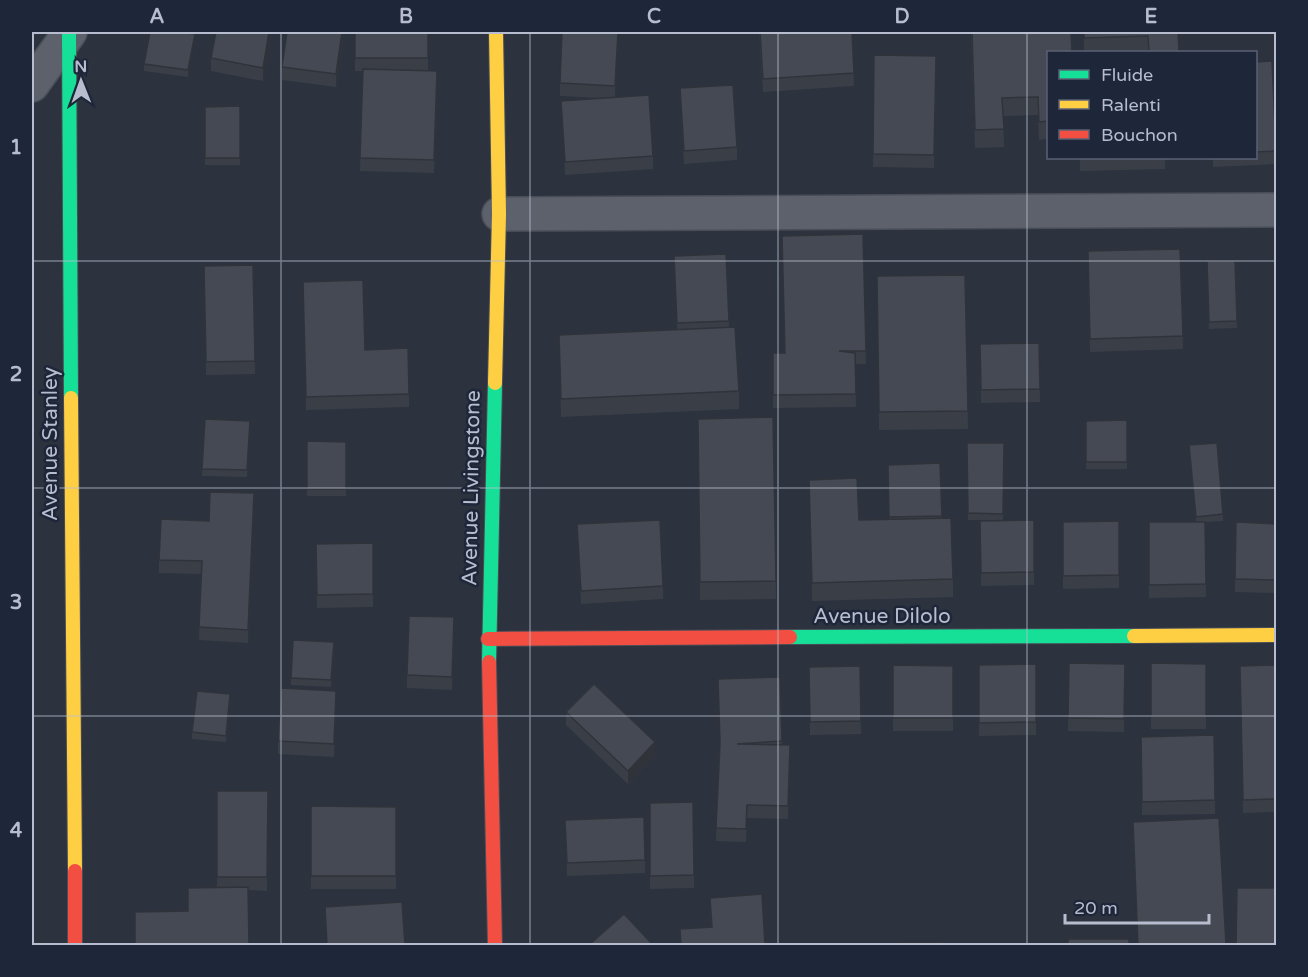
<svg xmlns="http://www.w3.org/2000/svg" width="1308" height="977" font-family="'Varela Round',sans-serif">
<style>
.lines{fill:none;stroke-linecap:round;stroke-linejoin:round}
.street-casing{stroke:#494d57;stroke-width:36}
.fast-casing{stroke:#494d57;stroke-width:16}
.slow-casing{stroke:#494d57;stroke-width:16}
.jam-casing{stroke:#494d57;stroke-width:16}
.street{stroke:#5d616b;stroke-width:33}
.fast{stroke:#16e098;stroke-width:14}
.slow{stroke:#ffcf43;stroke-width:14}
.jam{stroke:#f24e42;stroke-width:14}
.wall{fill:#3a3f47}
.shaded-wall{fill:#30333a}
.building{fill:#444953;stroke:#30333a;stroke-width:1.5}
.grid{fill:none;stroke:#b7bdce;stroke-width:1.5;stroke-opacity:0.55}
.labels{text-anchor:middle;stroke-width:5;stroke-linejoin:round;paint-order:stroke}
.street-label{font-size:21px;fill:#b7bdce;stroke:#1e263a}
.neatline{fill:none;stroke:#b7bdce;stroke-width:2}
.grid-label{font-size:20px;text-anchor:middle;font-weight:bold;fill:#b7bdce}
</style>
<rect width="100%" height="100%" fill="#2c323e"/>
<g class="lines">
<!-- street casing -->
<g class="street-casing">
<g id="street">
<polyline points="32,85 70,32"/>
<polyline points="499,214 1276,210"/>
</g>
</g>
<!-- fast casing -->
<g class="fast-casing">
<g id="fast">
<polyline points="69,33 71,398"/>
<polyline points="790,637 1134,636"/>
<polyline points="489,662 495,383"/>
</g>
</g>
<!-- slow casing -->
<g class="slow-casing">
<g id="slow">
<polyline points="495,383 499,214 496,32"/>
<polyline points="71,398 75,871"/>
<polyline points="1134,636 1276,635"/>
</g>
</g>
<!-- jam casing -->
<g class="jam-casing">
<g id="jam">
<polyline points="488,639 790,637"/>
<polyline points="489,662 495,946"/>
<polyline points="75,871 75,946"/>
</g>
</g>
<!-- street -->
<use href="#street" class="street"/>
<!-- fast -->
<use href="#fast" class="fast"/>
<!-- slow -->
<use href="#slow" class="slow"/>
<!-- jam -->
<use href="#jam" class="jam"/>
</g>
<!-- wall -->
<g class="wall">
<polygon points="216,32 272,32 263,81 211,71 211,58"/>
<polygon points="344,32 336,87 282,80 282,67"/>
<polygon points="355,32 428,32 428,71 437,84 434,173 360,171 363,71 355,71"/>
<polygon points="618,32 615,97 653,156 653,169 565,175 561,101 599,98 560,96 560,83"/>
<polygon points="759,32 852,32 854,86 763,92"/>
<polygon points="971,32 1071,32 1048,52 1048,139 1039,140 1038,115 1003,116 1004,147 975,148"/>
<polygon points="1084,32 1178,32 1179,52 1084,52"/>
<polygon points="195,41 188,77 144,71 144,64"/>
<polygon points="874,55 936,56 934,168 873,167"/>
<polygon points="1256,62 1276,145 1276,164 1213,167 1213,158 1256,158"/>
<polygon points="680,88 737,147 737,160 684,164"/>
<polygon points="240,106 240,165 205,165 205,107"/>
<polygon points="1080,158 1165,158 1165,169 1080,171"/>
<polygon points="863,234 866,364 855,364 856,407 773,408 773,353 785,353"/>
<polygon points="1180,249 1183,349 1090,352 1088,264"/>
<polygon points="726,254 729,328 739,391 739,409 561,417 559,335 677,330 674,256"/>
<polygon points="1207,261 1235,261 1237,328 1209,329"/>
<polygon points="253,265 255,374 206,375 204,266"/>
<polygon points="965,275 968,429 879,430 877,276"/>
<polygon points="303,295 365,350 409,394 409,407 306,410"/>
<polygon points="1039,343 1040,402 981,403 980,344"/>
<polygon points="773,417 776,599 700,600 698,419"/>
<polygon points="205,419 250,421 247,477 202,476"/>
<polygon points="1127,420 1127,469 1086,469 1086,421"/>
<polygon points="307,441 346,442 346,496 307,496"/>
<polygon points="967,443 1004,443 1003,520 968,520"/>
<polygon points="1189,445 1223,514 1223,521 1205,522 1206,597 1149,598 1149,522 1196,522"/>
<polygon points="940,463 942,518 953,579 953,597 812,601 809,480 859,520 889,519 888,465"/>
<polygon points="254,506 248,643 199,640 201,574 159,573 159,560 209,521"/>
<polygon points="1034,520 1034,585 981,586 980,521"/>
<polygon points="1119,521 1119,588 1063,589 1063,522"/>
<polygon points="1236,522 1276,524 1276,593 1235,592"/>
<polygon points="577,524 663,586 663,599 581,604"/>
<polygon points="373,543 373,607 317,608 316,544"/>
<polygon points="454,630 452,690 407,688 407,675"/>
<polygon points="334,649 331,687 291,685 291,678"/>
<polygon points="1069,663 1125,664 1124,732 1068,731"/>
<polygon points="1151,663 1206,664 1206,729 1151,729"/>
<polygon points="1036,664 1036,735 979,736 979,665"/>
<polygon points="893,665 953,666 953,731 893,731"/>
<polygon points="1276,665 1276,812 1243,813 1240,666"/>
<polygon points="860,666 861,734 810,735 809,667"/>
<polygon points="780,677 782,745 790,758 788,819 747,818 746,842 716,841 719,749"/>
<polygon points="230,701 226,742 192,739 192,732"/>
<polygon points="336,704 334,757 278,754 278,741"/>
<polygon points="566,712 655,755 628,784 566,725"/>
<polygon points="1214,735 1215,814 1142,815 1141,737"/>
<polygon points="217,791 268,791 267,891 248,890 249,945 188,911 217,888"/>
<polygon points="693,802 694,888 650,889 650,803"/>
<polygon points="311,806 396,807 396,889 311,889"/>
<polygon points="565,820 645,860 645,873 567,876"/>
<polygon points="1133,822 1226,945 1138,945"/>
<polygon points="710,898 765,945 680,945 680,929 711,927"/>
</g>
<!-- shaded-wall -->
<g class="shaded-wall">
<polygon points="269,32 272,32 263,81 263,68"/>
<polygon points="342,32 344,32 336,87 336,74"/>
<polygon points="195,34 195,41 188,77 188,70"/>
<polygon points="254,493 254,506 248,643 248,630"/>
<polygon points="655,742 655,755 628,784 628,771"/>
</g>
<!-- building -->
<g class="building">
<polygon points="150,32 181,32 195,34 188,70 144,64"/>
<polygon points="216,32 269,32 263,68 211,58"/>
<polygon points="287,32 342,32 336,74 282,67"/>
<rect x="355" y="32" width="73" height="26"/>
<polygon points="562,32 618,32 615,86 560,83"/>
<polygon points="760,32 852,32 854,73 763,79"/>
<polygon points="972,32 1071,32 1072,52 1048,52 1048,121 1039,122 1038,97 1002,98 1004,129 975,130"/>
<polygon points="1084,32 1178,32 1179,52 1149,52 1148,36 1084,38"/>
<polygon points="874,55 936,56 934,155 873,154"/>
<polygon points="1272,61 1276,151 1256,152 1256,62"/>
<polygon points="363,69 437,71 434,160 360,158"/>
<polygon points="733,85 737,147 684,151 680,88"/>
<polygon points="649,95 653,156 565,162 561,101"/>
<polygon points="240,106 240,158 205,158 205,107"/>
<polygon points="863,234 866,351 839,351 855,353 856,394 773,395 773,353 785,353 782,236"/>
<polygon points="1180,249 1183,336 1090,339 1088,251"/>
<polygon points="726,254 729,321 677,323 674,256"/>
<polygon points="1207,261 1235,261 1237,321 1209,322"/>
<polygon points="253,265 255,361 206,362 204,266"/>
<polygon points="965,275 968,411 879,412 877,276"/>
<polygon points="363,280 365,350 408,348 409,394 306,397 303,282"/>
<polygon points="735,327 739,391 561,399 559,335"/>
<polygon points="1039,343 1040,389 981,390 980,344"/>
<polygon points="773,417 776,581 700,582 698,419"/>
<polygon points="205,419 250,421 247,470 202,469"/>
<polygon points="1127,420 1127,462 1086,462 1086,421"/>
<polygon points="307,441 346,442 346,489 307,489"/>
<polygon points="967,443 1004,443 1003,514 968,513"/>
<polygon points="1217,443 1223,514 1196,517 1189,445"/>
<polygon points="940,463 942,516 889,517 888,465"/>
<polygon points="857,478 859,520 951,518 953,579 812,583 809,480"/>
<polygon points="210,492 254,493 248,630 199,627 202,561 159,560 161,519 209,521"/>
<polygon points="660,520 663,586 581,591 577,524"/>
<polygon points="1034,520 1034,572 981,573 980,521"/>
<polygon points="1119,521 1119,575 1063,576 1063,522"/>
<polygon points="1149,522 1205,522 1206,584 1149,585"/>
<polygon points="1236,522 1276,524 1276,580 1235,579"/>
<polygon points="373,543 373,594 317,595 316,544"/>
<polygon points="409,616 454,617 452,677 407,675"/>
<polygon points="293,640 334,642 331,680 291,678"/>
<polygon points="1069,663 1125,664 1124,719 1068,718"/>
<polygon points="1151,663 1206,664 1206,716 1151,716"/>
<polygon points="1036,664 1036,722 979,723 979,665"/>
<polygon points="893,665 953,666 953,718 893,718"/>
<polygon points="1276,665 1276,799 1243,800 1240,666"/>
<polygon points="860,666 861,721 810,722 809,667"/>
<polygon points="780,677 782,741 737,744 790,745 788,806 747,805 746,829 716,828 720,743 718,679"/>
<polygon points="594,684 655,742 628,771 566,712"/>
<polygon points="281,688 336,691 334,744 278,741"/>
<polygon points="197,691 230,694 226,736 192,732"/>
<polygon points="1214,735 1215,800 1142,802 1141,737"/>
<polygon points="217,791 268,791 267,877 217,877"/>
<polygon points="693,802 694,875 650,876 650,803"/>
<polygon points="311,806 396,807 396,876 311,876"/>
<polygon points="644,817 645,860 567,863 565,820"/>
<polygon points="1219,818 1226,945 1138,945 1133,822"/>
<polygon points="248,887 249,945 135,945 135,912 188,911 188,888"/>
<polygon points="1237,888 1276,888 1276,945 1236,945"/>
<polygon points="762,894 765,945 681,945 680,929 712,927 710,898"/>
<polygon points="402,902 405,945 327,945 325,907"/>
<polygon points="624,914 653,945 589,945"/>
<rect x="1068" y="939" width="61" height="6"/>
<polygon points="946,942 946,945 895,945 895,943"/>
<polygon points="1034,944 1035,945 996,945"/>
</g>
<!-- grid -->
<path class="grid" d="M 281,32 L 281,946M 530,32 L 530,946M 778,32 L 778,946M 1027,32 L 1027,946M 32,261 L 1276,261M 32,488 L 1276,488M 32,716 L 1276,716"/>
<g class="labels">
<!-- street labels -->
<g class="street-label">
<text transform="translate(50 444) rotate(-90)" y="7">Avenue Stanley</text>
<text transform="translate(471 488) rotate(-89)" y="7">Avenue Livingstone</text>
<text x="882" y="623">Avenue Dilolo</text>
</g>
</g>
<!-- border -->
<rect width="1308" height="977" fill="none" stroke="#1e263a" stroke-width="66"/>
<!-- legend -->
<rect x="1047" y="51" width="210" height="108" fill="#1e263a" stroke="#5b6275" stroke-width="1.5"/>
<rect x="1059" y="70" width="30" height="9" fill="#16e098" stroke="#5b6275" stroke-width="1.5"/>
<text x="1101" y="81" font-size="18" fill="#b7bdce">Fluide</text>
<rect x="1059" y="100" width="30" height="9" fill="#ffcf43" stroke="#5b6275" stroke-width="1.5"/>
<text x="1101" y="111" font-size="18" fill="#b7bdce">Ralenti</text>
<rect x="1059" y="130" width="30" height="9" fill="#f24e42" stroke="#5b6275" stroke-width="1.5"/>
<text x="1101" y="141" font-size="18" fill="#b7bdce">Bouchon</text>
<!-- north arrow -->
<g transform="translate(81 81) rotate(359)" stroke="#1e263a" stroke-width="4.5" paint-order="stroke">
<path d="M0-4.5L10 22L0 15L-10 22Z" fill="#b7bdce"/>
<text y="-9" font-size="16" font-weight="bold" text-anchor="middle" fill="#b7bdce">N</text>
</g>
<!-- scale -->
<path d="M1065 914v9h144v-9" fill="none" stroke="#b7bdce" stroke-width="3"/>
<text x="1074" y="914" font-size="18" fill="#b7bdce" stroke="#1e263a" stroke-width="4.5" paint-order="stroke">20 m</text>
<rect x="33" y="33" width="1242" height="911" class="neatline"/>
<g class="grid-label">
<text x="157" y="23">A</text>
<text x="406" y="23">B</text>
<text x="654" y="23">C</text>
<text x="902" y="23">D</text>
<text x="1151" y="23">E</text>
<text x="16" y="154">1</text>
<text x="16" y="381">2</text>
<text x="16" y="609">3</text>
<text x="16" y="837">4</text>
</g>
</svg>
